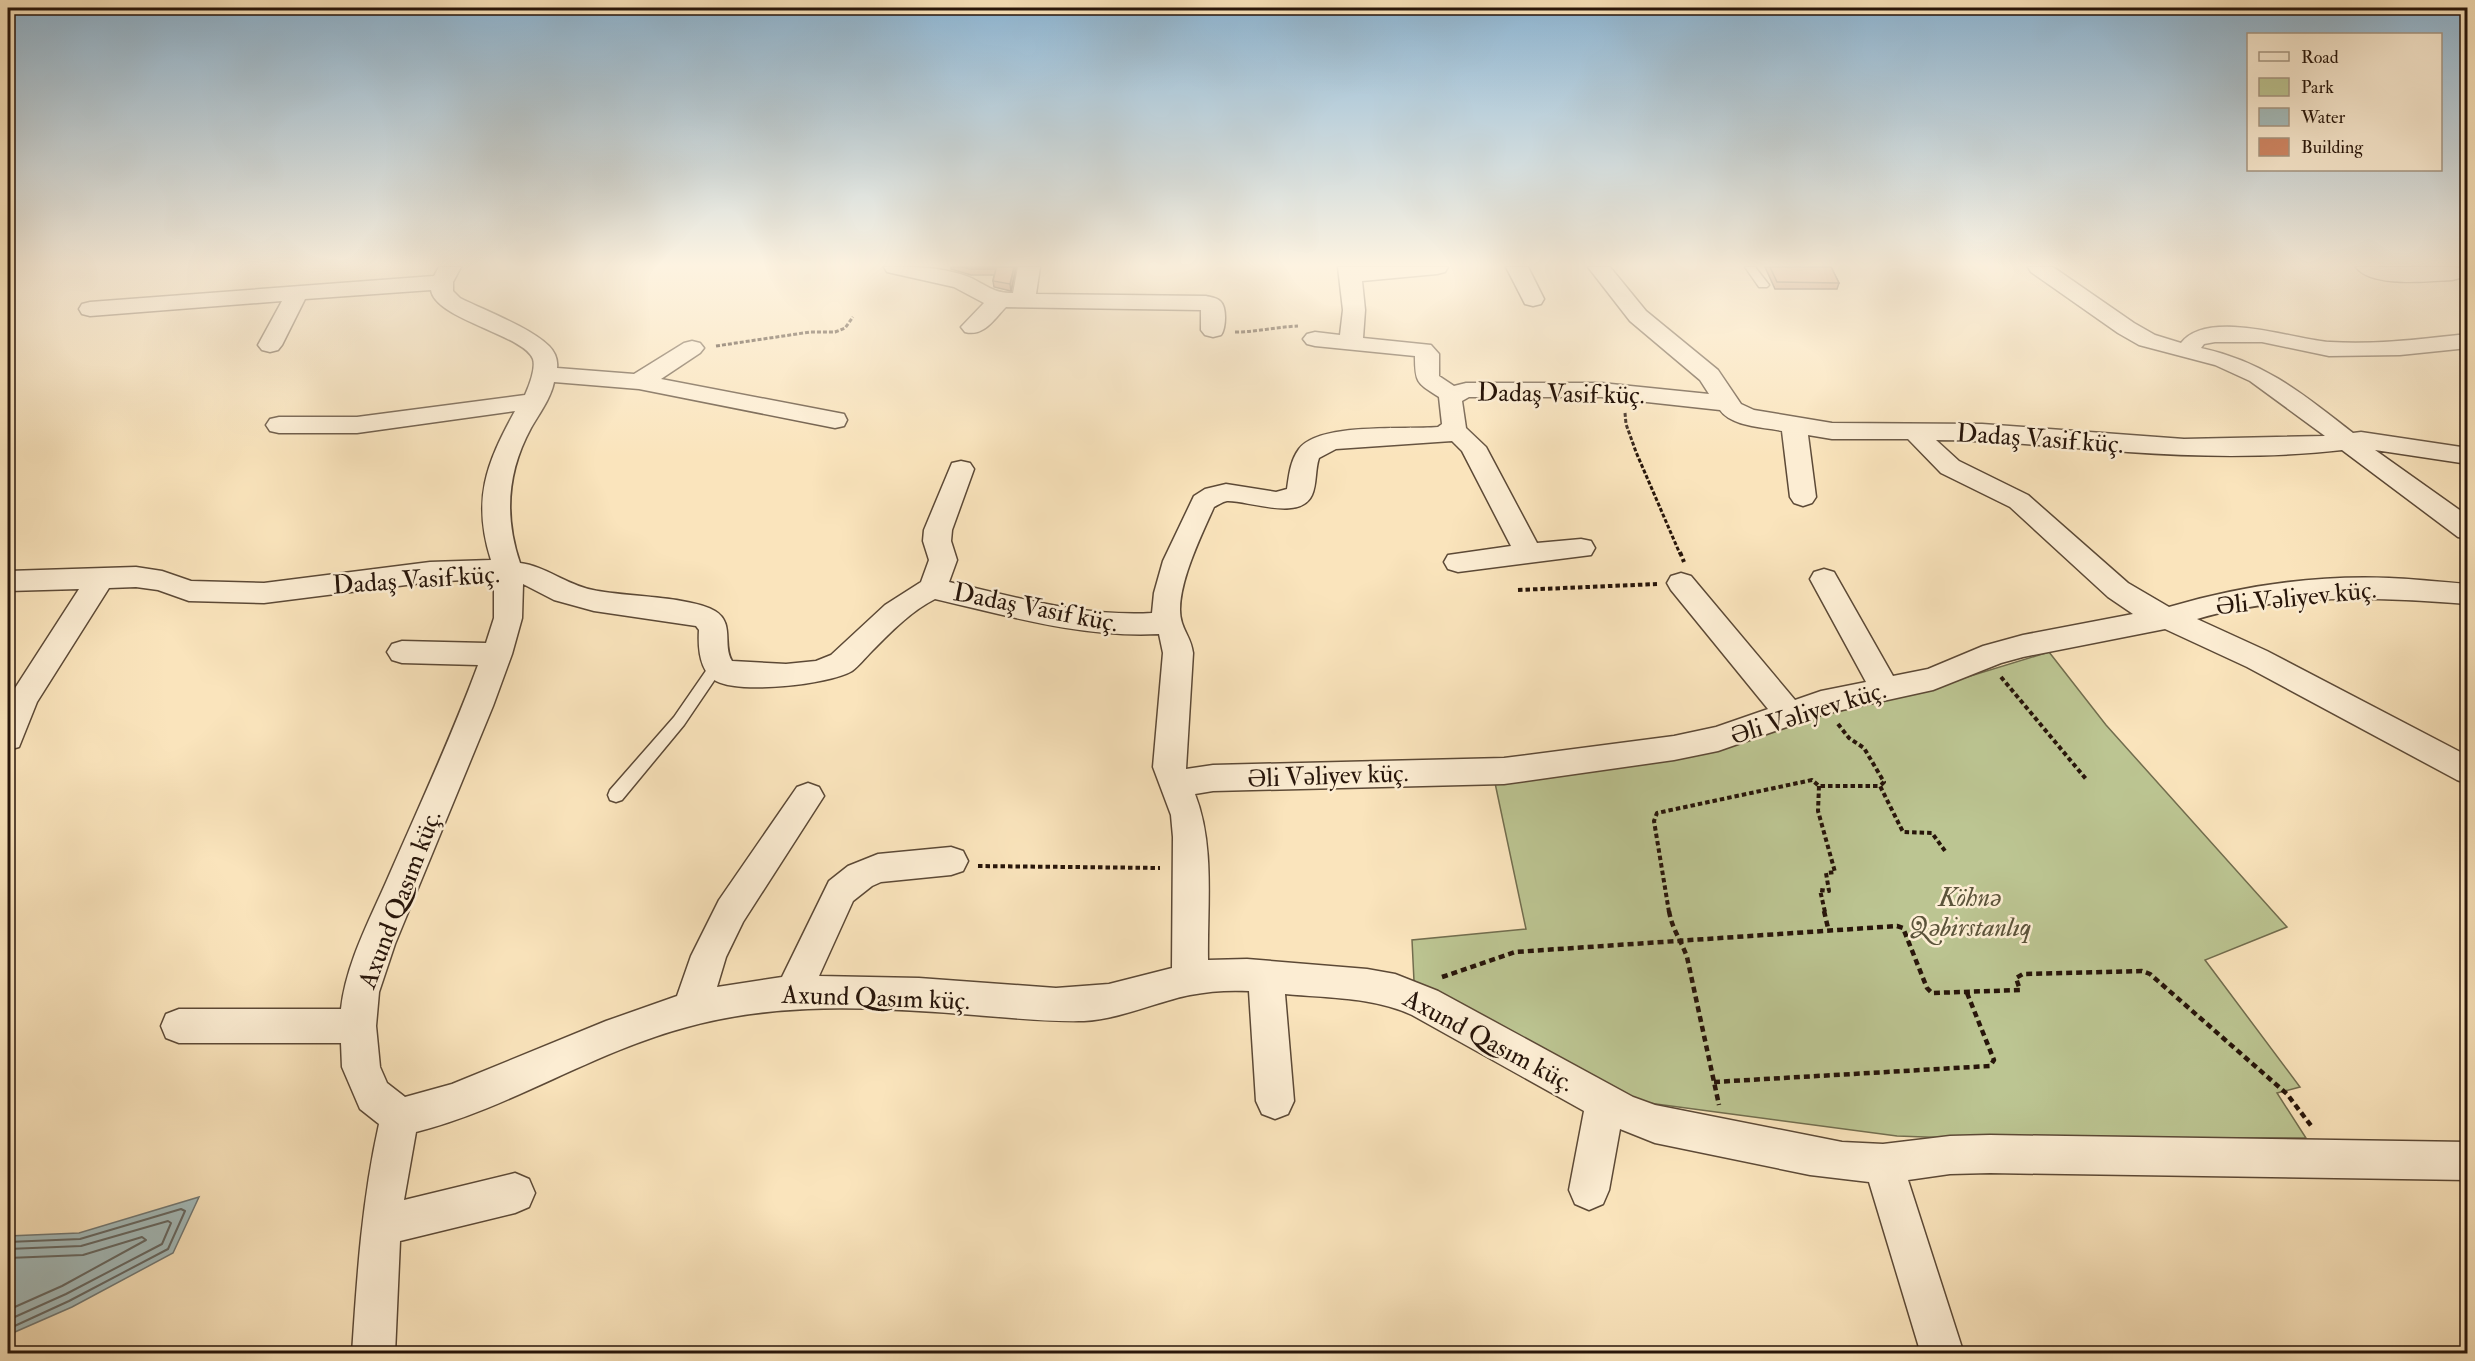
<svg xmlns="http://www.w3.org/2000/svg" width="2475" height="1361" font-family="'IM FELL Double Pica',serif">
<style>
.green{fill:#bcc592;stroke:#726d4e;stroke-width:1.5}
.water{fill:#a4bcbc;stroke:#727975;stroke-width:1.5}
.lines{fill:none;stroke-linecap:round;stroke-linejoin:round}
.shore{stroke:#666863;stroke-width:2}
.service-casing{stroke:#5c4936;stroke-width:3}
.minor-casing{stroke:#5c4936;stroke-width:3}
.path-far2{stroke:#27150a;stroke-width:3;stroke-dasharray:4 2;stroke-linecap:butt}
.path-far1{stroke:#27150a;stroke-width:4;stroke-dasharray:4.5 3;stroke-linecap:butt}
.path{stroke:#27150a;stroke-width:4.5;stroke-dasharray:6 4;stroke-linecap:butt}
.service{fill:#fcedd3;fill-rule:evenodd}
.minor{fill:#fcedd3;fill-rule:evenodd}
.wall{fill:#b47457;stroke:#27150a;stroke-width:1.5}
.shaded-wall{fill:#925e47;stroke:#27150a;stroke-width:1.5}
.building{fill:#d18765;stroke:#27150a;stroke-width:1.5}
.labels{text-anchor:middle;stroke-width:5;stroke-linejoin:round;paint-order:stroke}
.street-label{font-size:26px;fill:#27150a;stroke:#fcedd3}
.park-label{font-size:26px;font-style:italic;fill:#5b533a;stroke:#fcedd3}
</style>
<rect width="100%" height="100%" fill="#fae4bc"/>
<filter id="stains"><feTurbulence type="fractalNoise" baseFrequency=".00333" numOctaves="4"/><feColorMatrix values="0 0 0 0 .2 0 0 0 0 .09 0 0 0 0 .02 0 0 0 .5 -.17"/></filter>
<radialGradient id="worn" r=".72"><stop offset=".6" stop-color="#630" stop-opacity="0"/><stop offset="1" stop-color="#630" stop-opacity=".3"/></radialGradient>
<!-- green -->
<polygon class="green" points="2049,652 2106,725 2287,927 2205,960 2300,1087 2277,1093 2306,1138 1953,1138 1897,1136 1641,1102 1556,1062 1414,981 1412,940 1526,929 1495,783 1800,721 1928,689"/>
<!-- water -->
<polygon class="water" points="199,1197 173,1253 72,1307 8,1335 8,1236 79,1233"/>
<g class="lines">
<!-- shore -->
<g class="shore">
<polyline points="8,1242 80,1239 181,1209 185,1211 168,1249 69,1301 8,1329"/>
<polyline points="8,1249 81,1246 168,1221 171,1223 162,1244 66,1294 8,1320"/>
<polyline points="8,1258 83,1255 142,1237 146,1240 62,1286 8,1310"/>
</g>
<!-- service casing -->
<g class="service-casing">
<g id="service">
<polygon points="1745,267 1755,267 1769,285 1767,287 1759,287"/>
<polygon points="717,660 722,662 724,666 684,725 622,800 616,802 610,800 608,795 610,790 674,717 712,662"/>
</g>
</g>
<!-- minor casing -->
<g class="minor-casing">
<g id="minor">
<path d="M 439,267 L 461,267 L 453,282 L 453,291 L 460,298 C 486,311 529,327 549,346 C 555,352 558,360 557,368 L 634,374 L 684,343 L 692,341 L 700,343 L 704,348 L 700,353 L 661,379 L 844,414 L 847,420 L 844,426 L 835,428 L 639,389 L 554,382 C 551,398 539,414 531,428 C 507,472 504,516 520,563 C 545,566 567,585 593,590 C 625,597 689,596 715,611 C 735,623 722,645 732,661 L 786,664 L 816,661 L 831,655 L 885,605 L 921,582 L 929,560 L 923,541 L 924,530 L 952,463 L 961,461 L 970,463 L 974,469 L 952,530 L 951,541 L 957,560 L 949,582 C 1016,597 1083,617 1152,613 L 1154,593 L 1163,561 L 1194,496 L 1205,489 L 1226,484 L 1276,492 L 1287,489 C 1289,476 1290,461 1299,449 C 1319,422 1405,430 1438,427 L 1442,424 L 1439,397 C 1417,383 1415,383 1415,356 L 1315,346 L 1307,344 L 1303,339 L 1307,334 L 1315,332 L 1340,335 L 1343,310 L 1338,267 L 1448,267 L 1445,272 L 1437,274 L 1362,281 L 1365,310 L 1363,338 L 1431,345 L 1439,354 L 1439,376 L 1454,386 L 1466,383 L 1601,383 L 1709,394 L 1700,380 L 1630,321 L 1588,267 L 1610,267 L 1646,311 L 1718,370 L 1741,404 L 1754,410 L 1832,423 L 1982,424 L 2184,439 L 2325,436 L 2250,381 L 2215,365 L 2139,345 L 2118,333 L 2031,272 L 2028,267 L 2053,267 L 2134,323 L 2155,335 L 2181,343 C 2208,308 2294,340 2330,342 C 2376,345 2422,339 2468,334 L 2468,348 L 2400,355 L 2329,356 L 2262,342 L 2215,342 L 2204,344 L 2201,348 C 2265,362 2303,394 2353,433 L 2361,432 L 2468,448 L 2468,464 L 2375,450 L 2468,516 L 2468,539 L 2458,537 L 2342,450 C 2272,458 2199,457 2128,452 C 2064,448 2001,440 1936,440 L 1959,461 L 2028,495 L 2128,583 L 2169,607 C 2240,586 2315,575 2389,578 C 2415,579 2441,582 2468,584 L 2468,604 C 2378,597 2285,593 2197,619 L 2267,651 L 2468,756 L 2468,784 L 2457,780 L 2247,667 L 2165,629 L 2023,657 L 2001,663 L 1933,690 L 1824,714 L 1718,751 L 1674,760 L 1504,784 L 1213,791 L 1195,794 C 1215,845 1207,906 1208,960 L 1247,959 L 1367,969 L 1395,974 L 1438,991 L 1633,1097 L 1655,1105 L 1842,1142 L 1883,1144 L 1950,1136 L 1990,1135 L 2468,1142 L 2468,1180 L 1990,1173 L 1950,1174 L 1908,1180 L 1964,1354 L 1921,1354 L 1869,1182 L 1810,1175 L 1655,1143 L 1620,1129 L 1609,1190 L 1603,1204 L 1589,1210 L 1575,1204 L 1569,1190 L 1584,1111 L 1412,1015 C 1373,997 1328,998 1285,994 L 1294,1101 L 1288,1114 L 1275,1119 L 1262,1114 L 1256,1101 L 1249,991 C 1229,990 1210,991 1190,995 C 1155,1002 1121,1019 1084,1021 C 1044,1022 1003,1017 962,1014 C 870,1007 777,1002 687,1027 C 593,1052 510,1108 416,1132 L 404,1200 L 515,1173 L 529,1179 L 535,1193 L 529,1207 L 515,1213 L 400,1241 L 395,1354 L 352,1354 C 357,1276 362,1200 379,1124 L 360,1109 L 342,1067 L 341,1043 L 179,1043 L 166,1038 L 161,1026 L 166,1014 L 179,1009 L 341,1009 C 346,964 369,921 387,880 C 418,809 451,738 478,665 L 402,663 L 392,660 L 387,652 L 392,644 L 402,641 L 486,643 L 494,618 L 494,580 L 481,579 L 430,582 L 264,603 L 189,601 L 158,590 L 136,587 L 109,588 L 37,702 L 19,747 L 8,750 L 8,699 L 79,589 L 8,591 L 8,571 L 136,567 L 162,571 L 191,581 L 264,583 L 430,562 L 491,560 C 472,500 486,464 515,411 L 357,433 L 279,433 L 270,431 L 266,425 L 270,419 L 279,417 L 357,417 L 525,395 C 529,386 536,368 533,359 C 524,335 435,319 431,290 L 305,299 L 282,345 L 278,350 L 270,352 L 262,350 L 258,345 L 282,301 L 90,316 L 82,314 L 79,309 L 82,304 L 90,302 L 434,276 ZM 1469,397 L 1601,397 L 1720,410 C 1732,427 1764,427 1782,431 L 1790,497 L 1794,503 L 1803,506 L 1812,503 L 1816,497 L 1808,435 L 1832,439 L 1908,439 L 1941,473 L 2010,507 L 2108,597 L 2133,614 L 2023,635 L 1983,646 L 1928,669 L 1893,676 L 1834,572 L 1824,569 L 1814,572 L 1810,579 L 1866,682 L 1821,691 L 1795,700 L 1691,576 L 1681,573 L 1671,576 L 1667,583 L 1671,590 L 1768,709 L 1716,727 L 1674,736 L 1504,758 L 1213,765 L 1186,769 L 1193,653 C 1191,639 1186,635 1182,623 C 1172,594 1202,534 1214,507 C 1218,505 1222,502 1227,501 C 1247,500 1300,522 1312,495 C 1317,484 1315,469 1319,458 L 1336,449 L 1452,441 L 1462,451 L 1511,546 L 1448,555 L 1444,562 L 1448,569 L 1458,572 L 1591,555 L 1595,548 L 1591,541 L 1581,539 L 1537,543 L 1486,447 L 1466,428 L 1462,401 ZM 523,584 L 554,600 L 594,611 L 696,626 L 699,630 C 698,647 699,671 716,681 C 739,694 828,685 852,671 C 859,666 865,658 872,651 C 891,632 911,611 935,599 C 1009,616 1082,638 1159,634 L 1163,653 L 1153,767 L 1171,815 L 1173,837 L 1172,968 L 1109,984 L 1056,988 L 919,978 L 819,976 L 853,901 L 872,886 L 881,882 L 951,875 L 963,871 L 968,861 L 963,851 L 951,847 L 878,854 L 848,866 L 829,881 L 782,977 L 717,987 L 726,957 L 743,922 L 824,796 L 819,787 L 808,783 L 797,787 L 719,900 L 691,956 L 677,996 L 606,1021 L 452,1084 L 405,1097 L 387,1083 L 380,1067 L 376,1026 L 379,992 L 395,944 L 493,706 L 512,654 L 522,618 Z"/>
<path d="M 884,267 C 911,266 943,267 969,277 C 987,285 992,293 1013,293 L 1018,267 L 1040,267 L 1036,294 L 1206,296 C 1210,297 1217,298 1220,301 C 1227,307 1226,328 1221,335 L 1213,337 L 1205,335 L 1201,330 L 1201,310 L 1006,307 C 994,319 984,337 965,332 L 961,327 L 984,303 L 954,287 L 887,272 Z"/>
<polygon points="1506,267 1528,267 1544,299 1541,304 1533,306 1525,304"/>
<path d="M 2356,267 L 2454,267 L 2460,268 L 2463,273 L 2460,278 L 2452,280 C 2429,281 2371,288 2356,267 Z"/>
</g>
</g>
<!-- path-far2 -->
<g class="path-far2">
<path d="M 1235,332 C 1257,332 1276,327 1298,326"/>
<polyline points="716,346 810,332 835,332 845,328 853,317"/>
<polyline points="1625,413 1626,424 1636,452 1680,554"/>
</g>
<!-- path-far1 -->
<g class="path-far1">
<polyline points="1680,552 1684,562"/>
<polyline points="1518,590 1657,584"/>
<polyline points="2001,677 2086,779"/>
<polyline points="1838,724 1849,738 1864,748 1884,782 1880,786"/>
<polyline points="1819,786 1818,811 1835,872 1826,873 1829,891 1820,890 1825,912"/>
<polyline points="978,866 1160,868"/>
<polyline points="1669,912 1654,821 1657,813 1812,780 1819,786 1880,786 1903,832 1932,833 1945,851"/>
</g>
<!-- path -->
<g class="path">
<path d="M 1669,911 C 1672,929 1681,940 1687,957 L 1719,1105"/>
<polyline points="1824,911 1828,928"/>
<polyline points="1442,977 1515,952 1897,926 1903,928 1927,988 1932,993 2020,990 2016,978 2023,974 2142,971 2150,974 2287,1094 2312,1127"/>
<polyline points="1714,1082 1990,1066 1994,1060 1967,993"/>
</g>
<!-- service -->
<use href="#service" class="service"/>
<!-- minor -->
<use href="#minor" class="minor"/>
</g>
<!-- wall -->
<g class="wall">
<polygon points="951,267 1016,267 1011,291 994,287 993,281 994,275 971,275 951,269"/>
<polygon points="1765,267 1831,267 1839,283 1837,289 1775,289"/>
</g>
<!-- shaded-wall -->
<polygon class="shaded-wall" points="1014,267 1016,267 1011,291 1010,284"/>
<!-- building -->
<g class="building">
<polygon points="962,267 1014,267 1010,284 993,281 996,269 970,269"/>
<polygon points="1770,267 1831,267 1839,283 1777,282"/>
</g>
<!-- sky -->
<linearGradient id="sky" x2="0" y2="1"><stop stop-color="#8db7d6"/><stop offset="0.58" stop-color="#fdf3e1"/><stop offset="1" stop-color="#fdf3e1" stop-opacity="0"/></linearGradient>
<rect width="2475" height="457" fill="url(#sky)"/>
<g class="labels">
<!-- street labels -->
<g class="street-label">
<text transform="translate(1561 393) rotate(1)" y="9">Dadaş Vasif küç.</text>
<text transform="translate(2040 438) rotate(4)" y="9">Dadaş Vasif küç.</text>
<text transform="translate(416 579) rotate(-4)" y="9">Dadaş Vasif küç.</text>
<text transform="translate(2296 597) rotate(-6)" y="9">Əli Vəliyev küç.</text>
<text transform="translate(1036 607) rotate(11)" y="9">Dadaş Vasif küç.</text>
<text transform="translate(1808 712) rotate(-17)" y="9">Əli Vəliyev küç.</text>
<text transform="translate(1328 775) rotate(-2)" y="9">Əli Vəliyev küç.</text>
<text transform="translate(399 899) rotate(-69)" y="9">Axund Qasım küç.</text>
<text transform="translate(876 997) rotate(2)" y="9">Axund Qasım küç.</text>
<text transform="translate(1489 1040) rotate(28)" y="9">Axund Qasım küç.</text>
</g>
<!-- park labels -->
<g class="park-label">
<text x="1970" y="906">Köhnə<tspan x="1970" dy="30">Qəbirstanlıq</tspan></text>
</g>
</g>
<!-- margin -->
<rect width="2475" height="1361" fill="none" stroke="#fae4bc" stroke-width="30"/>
<rect x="9" y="9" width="2457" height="1343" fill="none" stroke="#27150a" stroke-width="3"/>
<rect x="15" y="15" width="2445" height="1331" fill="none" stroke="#27150a" stroke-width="1.5"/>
<!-- legend -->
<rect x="2247" y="33" width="195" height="138" fill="#fcedd3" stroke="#a79783" stroke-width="1.5"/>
<rect x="2259" y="52" width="30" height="9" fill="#fcedd3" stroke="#a79783" stroke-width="1.5"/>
<text x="2301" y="63" font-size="18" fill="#27150a">Road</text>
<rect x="2259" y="78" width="30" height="18" fill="#bcc592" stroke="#a79783" stroke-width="1.5"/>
<text x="2301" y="93" font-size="18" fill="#27150a">Park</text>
<rect x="2259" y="108" width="30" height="18" fill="#a4bcbc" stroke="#a79783" stroke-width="1.5"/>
<text x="2301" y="123" font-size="18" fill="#27150a">Water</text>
<rect x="2259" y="138" width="30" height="18" fill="#d18765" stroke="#a79783" stroke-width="1.5"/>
<text x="2301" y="153" font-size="18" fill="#27150a">Building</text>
<rect width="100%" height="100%" filter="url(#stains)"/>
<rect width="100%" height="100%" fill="url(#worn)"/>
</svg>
